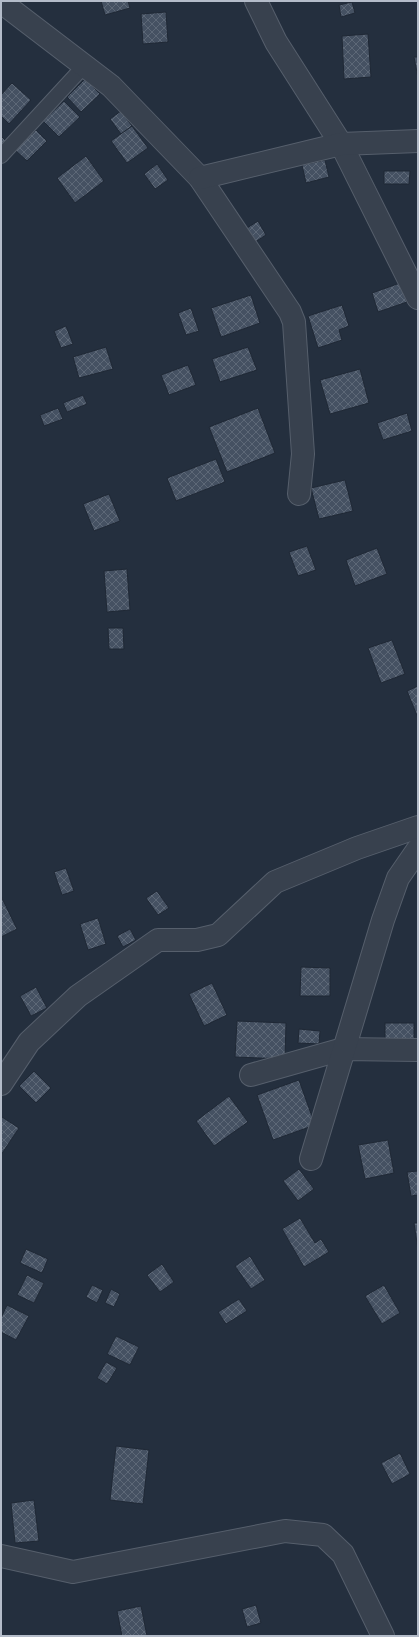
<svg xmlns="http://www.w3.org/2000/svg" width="419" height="1637" font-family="'Open Sans',sans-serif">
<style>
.building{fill:url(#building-cross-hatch);stroke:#1f2835}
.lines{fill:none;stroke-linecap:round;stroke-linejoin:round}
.lane-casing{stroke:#565f6c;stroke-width:16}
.street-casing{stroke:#565f6c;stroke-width:24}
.lane{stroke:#38414e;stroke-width:14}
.street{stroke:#38414e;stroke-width:22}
</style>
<defs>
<pattern id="building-cross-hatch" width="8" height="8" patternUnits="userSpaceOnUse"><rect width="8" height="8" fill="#455162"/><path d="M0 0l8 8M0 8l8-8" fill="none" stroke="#5d6877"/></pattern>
</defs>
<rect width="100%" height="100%" fill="#242f3e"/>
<!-- building -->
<g class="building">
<polygon points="101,1 128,1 130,8 105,15"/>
<polygon points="352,2 355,13 341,17 339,5"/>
<polygon points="166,12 168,42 143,44 141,14"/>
<polygon points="368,34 371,77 344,79 342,36"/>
<polygon points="414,57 418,57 418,78"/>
<polygon points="85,79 100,94 81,112 67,97"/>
<polygon points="12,83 31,100 9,124 1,116 1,95"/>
<polygon points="64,101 80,117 59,137 43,121"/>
<polygon points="121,111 132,126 121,134 110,119"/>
<polygon points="132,126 148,148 127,163 111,141"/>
<polygon points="36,130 47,141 27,161 15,150"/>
<polygon points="1,136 6,141 1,147"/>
<polygon points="86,156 104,181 75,203 57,178"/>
<polygon points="325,160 329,177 306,183 302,165"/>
<polygon points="157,164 168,180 155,189 144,174"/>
<polygon points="384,171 410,171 409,184 384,184"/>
<polygon points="258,221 266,235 255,242 247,228"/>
<polygon points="400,283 407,302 378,312 372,293"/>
<polygon points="251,295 260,323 221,337 211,308"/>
<polygon points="342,305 349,326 339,330 342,340 318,348 308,316"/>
<polygon points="191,308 199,331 186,335 178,313"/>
<polygon points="66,326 73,344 61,348 54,331"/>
<polygon points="106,347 113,369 79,378 73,357"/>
<polygon points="248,347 257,370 220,382 212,359"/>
<polygon points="188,365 196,385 169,395 161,375"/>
<polygon points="360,369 369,403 330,414 320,380"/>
<polygon points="83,395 87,404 67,412 63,403"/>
<polygon points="58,408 63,419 44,426 40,415"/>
<polygon points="258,408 275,453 227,472 209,427"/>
<polygon points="407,413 412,431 383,440 377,423"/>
<polygon points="216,459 225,482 176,501 167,478"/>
<polygon points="345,480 353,511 319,519 311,488"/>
<polygon points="109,494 120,521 94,531 83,504"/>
<polygon points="307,546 316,570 298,576 289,552"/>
<polygon points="377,548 387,574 355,586 346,560"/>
<polygon points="127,569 130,610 107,612 104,571"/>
<polygon points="108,628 123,628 124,649 109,649"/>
<polygon points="392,640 405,674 381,683 368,648"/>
<polygon points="418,686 418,718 407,691"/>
<polygon points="66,868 74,891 62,895 54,872"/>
<polygon points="157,891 169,908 158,915 146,898"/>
<polygon points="1,896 17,929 1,937"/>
<polygon points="98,918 106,944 88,950 80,924"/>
<polygon points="130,929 136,940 123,947 117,936"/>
<polygon points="301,967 330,968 330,996 300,996"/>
<polygon points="212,983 227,1015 204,1026 189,994"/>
<polygon points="36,987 47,1008 31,1016 20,996"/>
<polygon points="237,1021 286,1023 285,1059 235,1057"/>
<rect x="385" y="1023" width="29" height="20"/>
<polygon points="299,1029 320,1031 319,1044 298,1043"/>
<polygon points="34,1071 51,1088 36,1103 19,1086"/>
<polygon points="299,1080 315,1125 273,1140 257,1095"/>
<polygon points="229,1096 248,1122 214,1146 196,1121"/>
<polygon points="2,1117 19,1128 1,1155 1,1119"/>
<polygon points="388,1140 394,1173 365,1179 358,1145"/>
<polygon points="299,1169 314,1189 298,1201 283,1181"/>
<polygon points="418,1171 418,1195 411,1196 407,1172"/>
<polygon points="300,1218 315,1243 321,1239 329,1252 304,1267 282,1229"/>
<polygon points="414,1223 418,1223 418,1250"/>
<polygon points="26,1249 48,1259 42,1273 20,1263"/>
<polygon points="250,1256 265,1280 251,1289 235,1266"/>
<polygon points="162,1264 174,1282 160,1292 147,1275"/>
<polygon points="27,1275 44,1283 34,1303 17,1295"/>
<polygon points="92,1285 103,1290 97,1303 86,1297"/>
<polygon points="384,1285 400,1313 382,1324 365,1296"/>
<polygon points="111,1289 120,1294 114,1307 105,1303"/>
<polygon points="239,1299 247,1311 226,1324 218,1312"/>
<polygon points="7,1305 29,1316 16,1340 1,1332 1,1318"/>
<polygon points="116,1336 139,1347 130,1365 107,1354"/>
<polygon points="106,1362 117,1368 107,1384 97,1378"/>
<polygon points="116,1446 149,1450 143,1504 110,1500"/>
<polygon points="400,1453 410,1474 392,1484 381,1463"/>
<polygon points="34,1500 39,1541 15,1543 11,1503"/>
<polygon points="256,1605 261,1623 247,1627 242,1609"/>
<polygon points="141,1606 147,1636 122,1636 117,1611"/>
</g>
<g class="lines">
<!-- lane casing -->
<g class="lane-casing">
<polyline id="lane" points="1,156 85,65"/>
</g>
<!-- street casing -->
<g class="street-casing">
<g id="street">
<polyline points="256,1 276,42 341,144 418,298"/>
<polyline points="1,2 111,86 200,178 290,312 294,322 303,454 299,494"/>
<polyline points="200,178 341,144 418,141"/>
<polyline points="251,1075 343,1049 418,1050"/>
<polyline points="1,1084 29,1042 78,996 158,940 197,940 218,935 275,882 357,848 418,827"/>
<polyline points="311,1159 383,920 398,878 418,849"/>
<polyline points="1,1556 73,1572 285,1531 323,1535 343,1554 383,1636"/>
</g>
</g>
<!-- lane -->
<use href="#lane" class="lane"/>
<!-- street -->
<use href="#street" class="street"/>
</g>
<!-- border -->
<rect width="419" height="1637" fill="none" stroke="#b4bcc9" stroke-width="4"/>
</svg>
